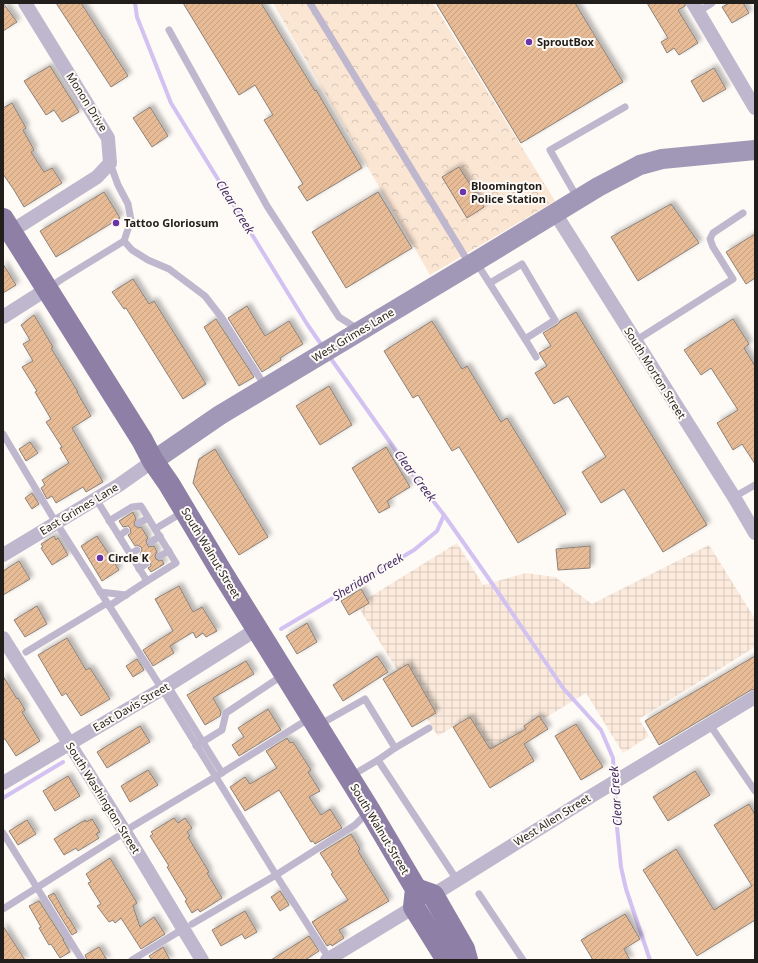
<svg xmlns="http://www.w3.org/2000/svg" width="758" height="963" font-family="'Noto Sans',sans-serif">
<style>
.industrial{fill:url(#industrial-grid)}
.forest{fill:url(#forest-crowns)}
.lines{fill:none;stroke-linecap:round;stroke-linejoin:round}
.stream{stroke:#d2c1f1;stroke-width:4}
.building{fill:url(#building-hatch);stroke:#8c827a;filter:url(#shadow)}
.lane{stroke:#bfb7cd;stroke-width:7}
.street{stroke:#bfb7cd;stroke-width:14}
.secondary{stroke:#a197b6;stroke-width:20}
.primary{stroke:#8d7fa5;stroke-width:22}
.poi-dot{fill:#6a33a9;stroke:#fefaf6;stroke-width:1.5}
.labels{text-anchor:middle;stroke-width:4;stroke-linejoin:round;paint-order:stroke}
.poi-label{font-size:11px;font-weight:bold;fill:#221e1b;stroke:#fefaf6;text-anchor:start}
.street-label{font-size:11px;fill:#221e1b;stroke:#fefaf6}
.water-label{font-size:12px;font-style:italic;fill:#442c66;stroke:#fefaf6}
</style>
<defs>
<pattern id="industrial-grid" width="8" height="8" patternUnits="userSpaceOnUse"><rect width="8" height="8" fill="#fcebdd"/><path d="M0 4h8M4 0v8" fill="none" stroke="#d8c9bd"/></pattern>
<pattern id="forest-crowns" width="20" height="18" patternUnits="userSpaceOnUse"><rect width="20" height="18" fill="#fbe5d3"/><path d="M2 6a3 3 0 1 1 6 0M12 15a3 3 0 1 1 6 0" fill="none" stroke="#d7c4b5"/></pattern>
<pattern id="building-hatch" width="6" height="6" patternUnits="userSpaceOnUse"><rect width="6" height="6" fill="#e6bb96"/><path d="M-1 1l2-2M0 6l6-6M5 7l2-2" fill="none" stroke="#c5a081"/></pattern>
<filter id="shadow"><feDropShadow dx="3.5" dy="-3.5" stdDeviation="2" flood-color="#0004"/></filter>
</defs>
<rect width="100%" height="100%" fill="#fefaf6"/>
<!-- industrial -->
<polygon class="industrial" points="457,543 483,585 526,573 555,577 592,604 709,545 755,619 755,647 639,719 649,736 623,753 586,693 483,756 461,722 438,736 357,605"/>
<!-- forest -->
<polygon class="forest" points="273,3 433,3 555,201 430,275"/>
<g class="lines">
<!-- stream -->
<g class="stream">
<polyline points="135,3 137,17 171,103 307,324 323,347"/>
<polyline points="329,356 414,476 444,515 489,579 563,688 601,730 613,758 614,778"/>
<polyline points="281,629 414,550 437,531 444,515"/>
<polyline points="615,785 616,817 621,867 626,889 650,960"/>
<polyline points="3,798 63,762"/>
</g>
</g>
<!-- building -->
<g class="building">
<polygon points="3,3 17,22 3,31"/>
<polygon points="56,3 81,3 128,76 111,87"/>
<polygon points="183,3 261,3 315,91 316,90 362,168 307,201 298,187 303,184 264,120 273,115 255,85 239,95"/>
<polygon points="436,3 575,3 623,82 521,143"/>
<polygon points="647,3 685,3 685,6 678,10 698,43 679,55 674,48 667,53 661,42 668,38"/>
<polygon points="729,3 743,3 749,13 732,23 722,7"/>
<polygon points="50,66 79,112 62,122 54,110 46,115 24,81"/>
<polygon points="714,68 726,89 703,102 691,81"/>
<polygon points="12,103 26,128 23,130 34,150 31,152 44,172 52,168 62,183 24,207 14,190 3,174 3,108"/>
<polygon points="150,107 168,136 152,147 133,118"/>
<polygon points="459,167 484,207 467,218 442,177"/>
<polygon points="104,192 120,218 56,257 40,231"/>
<polygon points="378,192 412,248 346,288 312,232"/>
<polygon points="671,204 699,243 638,281 611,237"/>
<polygon points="755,234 755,278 746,284 726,252"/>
<polygon points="3,264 16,285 3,293"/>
<polygon points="133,279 149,304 154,301 206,384 183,399 126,308 124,309 112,292"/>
<polygon points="247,306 265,336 289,321 303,344 280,358 281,360 262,372 228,318"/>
<polygon points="576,312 707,525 663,552 624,489 601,503 582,472 606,457 568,396 554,404 535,373 547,366 539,353 551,346 543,333 558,324 560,321"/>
<polygon points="34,315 53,347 51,348 78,392 77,392 91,416 72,428 103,482 86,492 83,487 56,503 52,496 47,499 41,488 45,485 42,480 69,463 60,448 62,447 46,422 51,419 35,392 37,391 22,367 33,361 23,344 30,340 21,325"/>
<polygon points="216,319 254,377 239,386 204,327"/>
<polygon points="733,319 749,344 744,348 755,366 755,464 742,444 733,450 717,423 738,410 711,368 701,375 684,350"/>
<polygon points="432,321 462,369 467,366 501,422 507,418 566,514 518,543 459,447 452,451 418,395 413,398 384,351"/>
<polygon points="329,386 352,425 320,445 296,406"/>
<polygon points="30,442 38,453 26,461 19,449"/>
<polygon points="386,447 410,487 387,501 390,507 379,513 352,468"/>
<polygon points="215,449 268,537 239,555 193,483 199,459"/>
<polygon points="32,493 39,504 32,509 25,498"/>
<polygon points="133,512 136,519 134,523 135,526 139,528 141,527 148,538 146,540 147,544 149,547 154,546 157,552 155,556 156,559 160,561 162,560 164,564 151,572 148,568 151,566 150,561 148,559 143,560 140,554 142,550 141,547 137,545 135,546 128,535 131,533 130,528 128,526 123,527 119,521"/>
<polygon points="54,536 56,540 58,538 68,555 52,565 41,548 43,547 41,544"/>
<polygon points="97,536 119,570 102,581 81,546"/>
<polygon points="590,546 590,568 558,570 556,549"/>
<polygon points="19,561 30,579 3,595 3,571"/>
<polygon points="179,586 193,612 202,607 217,631 206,637 203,633 196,638 193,632 170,646 174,653 153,666 143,650 173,631 155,599"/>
<polygon points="361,589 369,603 349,615 341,601"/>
<polygon points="37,606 47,624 25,637 14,620"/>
<polygon points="307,623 317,642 297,654 286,636"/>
<polygon points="67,638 86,670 90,668 110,699 81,716 67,695 66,693 62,696 38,655"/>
<polygon points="377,656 388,672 343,701 333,685"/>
<polygon points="755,656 755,689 751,690 659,745 645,721"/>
<polygon points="137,659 144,670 133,677 126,666"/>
<polygon points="246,661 254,674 213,698 221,712 220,716 205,725 187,695"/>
<polygon points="408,664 436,713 412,727 383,679"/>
<polygon points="3,676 17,699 18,698 25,710 22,712 40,741 16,756 5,739 3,739"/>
<polygon points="268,709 281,730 239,756 232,745 244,737 238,728"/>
<polygon points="539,716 548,729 524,744 534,761 490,788 453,727 470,717 490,749 526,729 524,726"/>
<polygon points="576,724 603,767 581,780 555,736"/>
<polygon points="140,726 150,742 107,768 97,752"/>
<polygon points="287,738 290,743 293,742 311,770 308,772 320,791 309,797 321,815 330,809 342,828 315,844 313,841 311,842 279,790 245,811 230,787 245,777 250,784 277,768 266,751"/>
<polygon points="148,770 158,785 130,802 121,786"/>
<polygon points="695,771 710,795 668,821 653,797"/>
<polygon points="68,776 80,796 55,811 43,791"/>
<polygon points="749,804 755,815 755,920 697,956 643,870 676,849 714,910 752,886 714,825"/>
<polygon points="174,818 178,823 185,818 192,828 187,832 190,836 188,837 209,872 207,873 222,898 200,912 198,909 192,913 185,901 187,900 167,867 169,866 150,836 153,834 151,832"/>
<polygon points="92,819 100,832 96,834 99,838 78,851 76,848 64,855 54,839 85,820 86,822"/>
<polygon points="27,820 36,834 18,845 9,831"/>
<polygon points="351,834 360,849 358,851 389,901 339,930 344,938 332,946 331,944 327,946 312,922 348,900 331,874 333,873 320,853"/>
<polygon points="110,858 137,903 133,906 140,927 154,917 165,934 141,949 121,918 115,923 113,920 109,922 97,906 101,904 88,883 91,882 86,874"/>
<polygon points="280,891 289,905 280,911 271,897"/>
<polygon points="54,893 68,918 69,918 77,932 72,935 48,896"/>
<polygon points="39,901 64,940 63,940 70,952 60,958 51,944 49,945 39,928 41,927 29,906"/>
<polygon points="245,911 257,932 245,939 242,934 221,946 212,930"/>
<polygon points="625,914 640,939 624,949 630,960 593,960 581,940"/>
<polygon points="3,926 25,960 3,960"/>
<polygon points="309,936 319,951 305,960 271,960"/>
<polygon points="99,947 107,960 87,960 85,955"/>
<polygon points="163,947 170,960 152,960 149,956"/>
</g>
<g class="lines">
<!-- lane -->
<g class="lane">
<polyline points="310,3 469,263"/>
<polyline points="698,12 712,3"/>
<polyline points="169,30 267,206 339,317 353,326 356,331"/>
<polyline points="578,199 550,150 625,107"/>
<polyline points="124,241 132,250 148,260 169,269 205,296 222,318 265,386"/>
<polyline points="476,262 525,339 555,320 522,264 490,283"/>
<polyline points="49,288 62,279 124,241 131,220 128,204 118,185 110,163"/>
<polyline points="525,339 536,357"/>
<polyline points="635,341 733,279 713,247 710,239 713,233 743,213"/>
<polyline points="3,434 52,516 162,689 276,875 327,955 329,960"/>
<polyline points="734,497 755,485"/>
<polyline points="96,499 147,581"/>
<polyline points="109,521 132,507 141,506 155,529"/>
<polyline points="139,523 148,518"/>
<polyline points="119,536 126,531"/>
<polyline points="151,542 160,536"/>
<polyline points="130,554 137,550"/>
<polyline points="160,556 169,551"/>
<polyline points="139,569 146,564"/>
<polyline points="100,592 126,595"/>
<polyline points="109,606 147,581 176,563 155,529 183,512"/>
<polyline points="26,652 107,603"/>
<polyline points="168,686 222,773"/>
<polyline points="319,725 365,699 395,748 378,760 457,880"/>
<polyline points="710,725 755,791"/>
<polyline points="196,746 222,730 226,713 283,675"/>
<polyline points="395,748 429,728"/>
<polyline points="351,776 378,760"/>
<polyline points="3,833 82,960"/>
<polyline points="479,894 523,960"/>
<polyline points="3,909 125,832 133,826 215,777 310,718"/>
<polyline points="192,924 276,875 355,825 368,812"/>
<polyline points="132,960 183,929"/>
</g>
<!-- street -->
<g class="street">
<polyline points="693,3 755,108"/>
<polyline points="555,213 734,497 755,533"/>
<polyline points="10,232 97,177 110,163 108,138 25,3"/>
<polyline points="3,317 47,289"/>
<polyline points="3,555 119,485 153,461"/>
<polyline points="3,638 125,832 202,960"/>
<polyline points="3,783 162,689 257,629"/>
<polyline points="433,895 593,795 755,697"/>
<polyline points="327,960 414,907"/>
</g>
<!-- secondary -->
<polyline class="secondary" points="153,461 220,415 470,265 598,187 640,165 662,159 755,150"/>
<!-- primary -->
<g class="primary">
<polyline points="3,219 142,440 153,461 169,484 221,571 370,811 416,889 414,907 447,960"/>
<polyline points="416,889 433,895 464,949 467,960"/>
</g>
</g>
<!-- markers -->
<g class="poi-dot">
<circle cx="529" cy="42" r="4"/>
<circle cx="463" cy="192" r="4"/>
<circle cx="116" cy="223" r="4"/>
<circle cx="100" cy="558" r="4"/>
</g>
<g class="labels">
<!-- poi labels -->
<g class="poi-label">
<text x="537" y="46">SproutBox</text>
<text x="471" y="190">Bloomington<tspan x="471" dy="13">Police Station</tspan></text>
<text x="124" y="227">Tattoo Gloriosum</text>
<text x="108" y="562">Circle K</text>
</g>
<!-- street labels -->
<g class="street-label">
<text transform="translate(87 102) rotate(58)" y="4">Monon Drive</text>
<text transform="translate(353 335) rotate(-31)" y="4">West Grimes Lane</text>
<text transform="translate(655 373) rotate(58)" y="4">South Morton Street</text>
<text transform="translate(79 509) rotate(-31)" y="4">East Grimes Lane</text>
<text transform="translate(211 553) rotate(59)" y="4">South Walnut Street</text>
<text transform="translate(131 707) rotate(-30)" y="4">East Davis Street</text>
<text transform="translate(103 798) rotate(58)" y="4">South Washington Street</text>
<text transform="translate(552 820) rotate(-32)" y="4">West Allen Street</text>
<text transform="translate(380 829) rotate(59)" y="4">South Walnut Street</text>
</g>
<!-- water labels -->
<g class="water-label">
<text transform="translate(235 207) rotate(58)" y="4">Clear Creek</text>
<text transform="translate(415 476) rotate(53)" y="4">Clear Creek</text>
<text transform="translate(368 577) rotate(-31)" y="4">Sheridan Creek</text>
<text transform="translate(616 796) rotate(-94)" y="4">Clear Creek</text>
</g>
</g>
<!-- border -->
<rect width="758" height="963" fill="none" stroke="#221e1b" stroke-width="8"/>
</svg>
